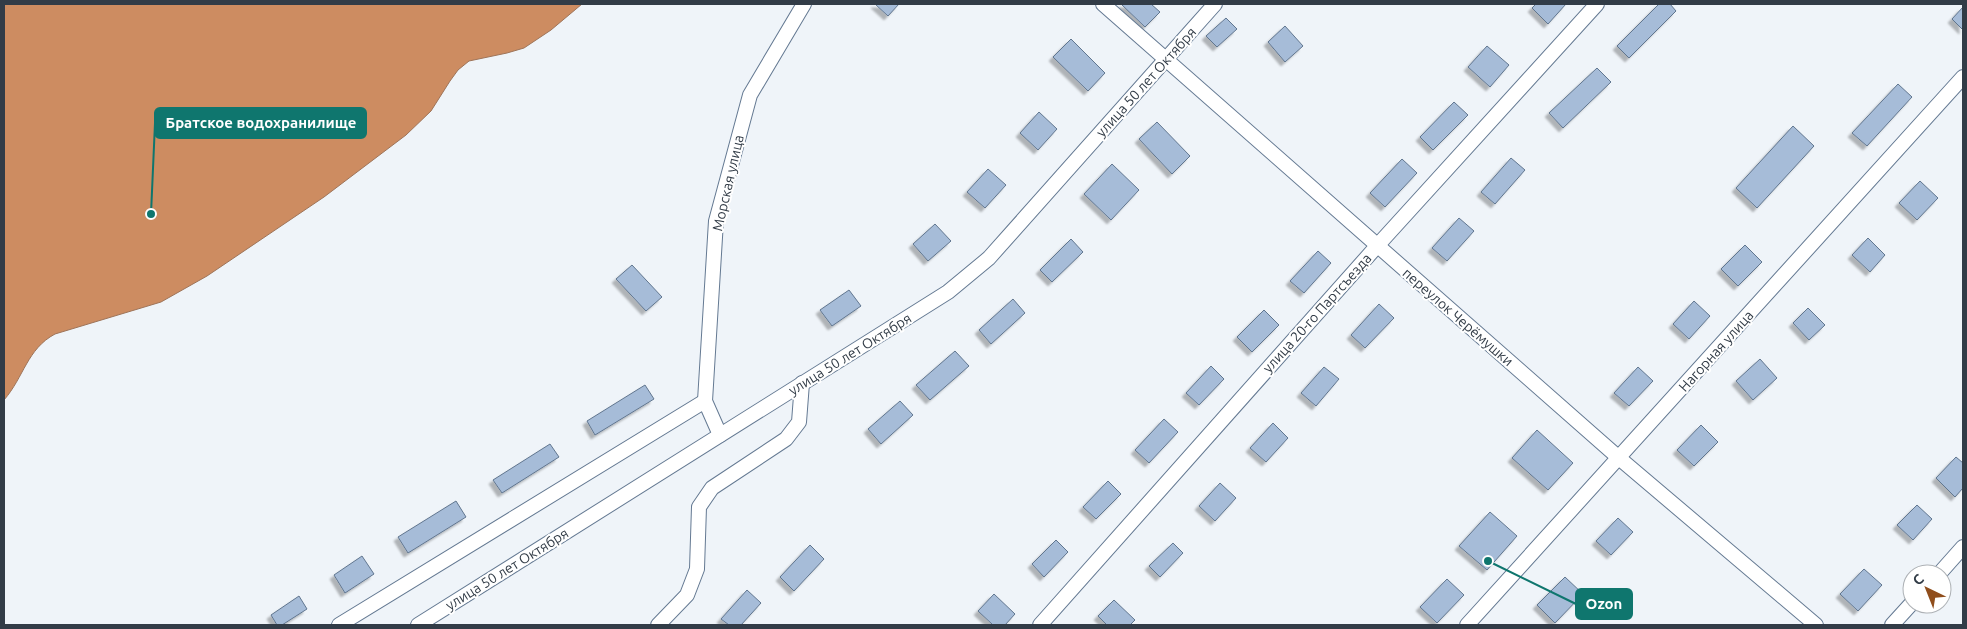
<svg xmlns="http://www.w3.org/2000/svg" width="1967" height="629" font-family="Ubuntu,sans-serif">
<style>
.water{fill:#cd8c61;stroke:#9e7459}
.building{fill:#a6bcd8;stroke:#61768f;filter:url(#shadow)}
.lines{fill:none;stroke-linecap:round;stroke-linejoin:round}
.street-casing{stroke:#647992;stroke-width:16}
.street{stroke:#fff;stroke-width:14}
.labels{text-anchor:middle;stroke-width:4;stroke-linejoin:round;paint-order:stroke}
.street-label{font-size:14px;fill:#323c47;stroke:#fff}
.leader{fill:none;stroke:#0f766e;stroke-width:2}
.callout-dot{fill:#0f766e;stroke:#fff;stroke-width:2}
.callout{fill:#0f766e;stroke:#0f766e;stroke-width:2}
.callout-label{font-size:15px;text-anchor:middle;font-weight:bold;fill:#fff}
</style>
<defs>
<filter id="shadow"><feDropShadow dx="-4" dy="4" stdDeviation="1" flood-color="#0004"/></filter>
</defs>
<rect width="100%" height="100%" fill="#eff4f9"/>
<!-- water -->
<path class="water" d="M 4,4 L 582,4 L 551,30 L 524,48 L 507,53 L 469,61 L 458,70 L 450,81 L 431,111 L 406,135 L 324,197 L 207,276 L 161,302 L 55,334 C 27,349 24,377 4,400 Z"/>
<!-- building -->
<g class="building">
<polygon points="875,4 899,4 888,16"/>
<polygon points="1121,4 1151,4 1160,12 1145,27"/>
<polygon points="1536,4 1566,4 1548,24 1532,8"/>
<polygon points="1659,4 1670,4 1676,11 1629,58 1617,46"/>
<polygon points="1963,7 1963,30 1952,19"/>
<polygon points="1226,18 1237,29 1217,47 1206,36"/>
<polygon points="1285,26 1303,46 1285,62 1268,42"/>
<polygon points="1071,39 1105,73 1088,91 1053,57"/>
<polygon points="1487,46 1509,65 1490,87 1468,67"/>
<polygon points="1597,68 1611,82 1563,128 1549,113"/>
<polygon points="1898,84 1912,97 1867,146 1852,133"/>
<polygon points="1454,102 1468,115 1433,150 1420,137"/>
<polygon points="1039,112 1057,129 1038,150 1020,133"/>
<polygon points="1157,122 1190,156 1172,174 1139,139"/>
<polygon points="1793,126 1814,146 1757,208 1736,188"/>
<polygon points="1511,158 1525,170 1495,204 1481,192"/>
<polygon points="1402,159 1417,173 1385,207 1370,193"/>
<polygon points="1112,164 1139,190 1111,220 1084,194"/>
<polygon points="988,169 1006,185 985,208 967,192"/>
<polygon points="1920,181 1938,198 1917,220 1899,203"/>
<polygon points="1459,218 1474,231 1447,261 1432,248"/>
<polygon points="935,224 951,241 928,261 913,244"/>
<polygon points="1868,238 1885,255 1870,272 1852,255"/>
<polygon points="1071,239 1083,252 1052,282 1040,270"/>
<polygon points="1745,245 1762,262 1738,286 1721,269"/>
<polygon points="1318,251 1331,263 1304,293 1290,281"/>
<polygon points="632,265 662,297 646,311 616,279"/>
<polygon points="849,290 861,306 832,326 820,310"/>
<polygon points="1013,299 1025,313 991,344 979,330"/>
<polygon points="1694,301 1710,316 1689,339 1673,324"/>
<polygon points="1379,304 1394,318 1365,348 1351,335"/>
<polygon points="1808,308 1825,325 1809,340 1793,323"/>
<polygon points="1264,310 1279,325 1252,352 1237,337"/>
<polygon points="955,351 969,366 930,400 916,385"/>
<polygon points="1760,359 1777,378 1753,400 1736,381"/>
<polygon points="1211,366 1224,379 1199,405 1186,393"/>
<polygon points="1324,367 1339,379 1316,406 1301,393"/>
<polygon points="1638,367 1653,381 1629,406 1614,393"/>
<polygon points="645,385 654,399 595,435 587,421"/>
<polygon points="900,401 913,415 881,444 868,429"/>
<polygon points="1164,419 1178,432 1149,463 1135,450"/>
<polygon points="1273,423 1288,438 1266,462 1250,448"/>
<polygon points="1701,425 1718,442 1694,466 1677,450"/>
<polygon points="1537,430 1573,463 1548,490 1512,458"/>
<polygon points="550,444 559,457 502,493 493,480"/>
<polygon points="1956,457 1963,463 1963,488 1955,497 1936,478"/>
<polygon points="1108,481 1121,494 1096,519 1083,507"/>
<polygon points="1220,483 1236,498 1215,521 1199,506"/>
<polygon points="456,501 466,517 408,553 398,537"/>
<polygon points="1917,505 1932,519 1913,540 1897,525"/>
<polygon points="1490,512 1517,536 1487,570 1459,546"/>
<polygon points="1618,518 1633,532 1611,555 1596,541"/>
<polygon points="1056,540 1068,552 1044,577 1032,564"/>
<polygon points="1173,543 1183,553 1160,577 1149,566"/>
<polygon points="810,545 824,559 794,591 780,577"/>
<polygon points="362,556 374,574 345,593 334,575"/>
<polygon points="1864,569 1882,585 1858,611 1840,594"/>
<polygon points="1565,577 1583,594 1555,623 1537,605"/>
<polygon points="1447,579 1464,595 1437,623 1420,607"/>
<polygon points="747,590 761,603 741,625 729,625 721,619"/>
<polygon points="994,594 1015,614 1005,625 993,625 978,611"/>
<polygon points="299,596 307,609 282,625 277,625 271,615"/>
<polygon points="1114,600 1135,620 1130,625 1107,625 1098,616"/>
</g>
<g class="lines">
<!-- street casing -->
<g class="street-casing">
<g id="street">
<polyline points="1103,4 1619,458 1816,625"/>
<polyline points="720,435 705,401 716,221 750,95 804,4"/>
<polyline points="1939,574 1963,547"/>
<polyline points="339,625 705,401"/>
<polyline points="418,625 948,292 989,258 1215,4"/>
<polyline points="658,625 687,595 697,569 699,507 712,488 786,439 799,422 802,383"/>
<polyline points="1040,625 1377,246 1597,4"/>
<polyline points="1467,625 1963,77"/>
<polyline points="1892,625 1912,603"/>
</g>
</g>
<!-- street -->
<use href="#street" class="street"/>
</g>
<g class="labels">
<!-- street labels -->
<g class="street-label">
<text transform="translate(1146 82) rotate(-48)" y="5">улица 50 лет Октября</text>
<text transform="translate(728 183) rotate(-77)" y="5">Морская улица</text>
<text transform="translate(1317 313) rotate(-48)" y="5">улица 20-го Партсъезда</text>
<text transform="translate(1458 317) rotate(41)" y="5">переулок Черёмушки</text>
<text transform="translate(1716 351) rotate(-48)" y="5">Нагорная улица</text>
<text transform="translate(850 354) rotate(-32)" y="5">улица 50 лет Октября</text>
<text transform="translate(507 569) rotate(-32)" y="5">улица 50 лет Октября</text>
</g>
</g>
<!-- callouts -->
<path class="leader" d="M151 214L155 123M1488 561L1576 604"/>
<g class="callout-dot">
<circle cx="151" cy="214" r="5"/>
<circle cx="1488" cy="561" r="5"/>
</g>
<g class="callout">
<rect x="155" y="108" width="211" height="30" rx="5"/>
<rect x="1576" y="589" width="56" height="30" rx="5"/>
</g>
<g class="callout-label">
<text x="261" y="128">Братское водохранилище</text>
<text x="1604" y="609">Ozon</text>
</g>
<!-- border -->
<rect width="1967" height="629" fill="none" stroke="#323c47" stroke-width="10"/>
<!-- north arrow -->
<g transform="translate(1927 589) rotate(317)"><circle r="24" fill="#ffffff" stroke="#adb1b5"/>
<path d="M0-4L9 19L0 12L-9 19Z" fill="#904e1c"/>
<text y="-8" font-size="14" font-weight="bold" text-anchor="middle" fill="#323c47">С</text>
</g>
</svg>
